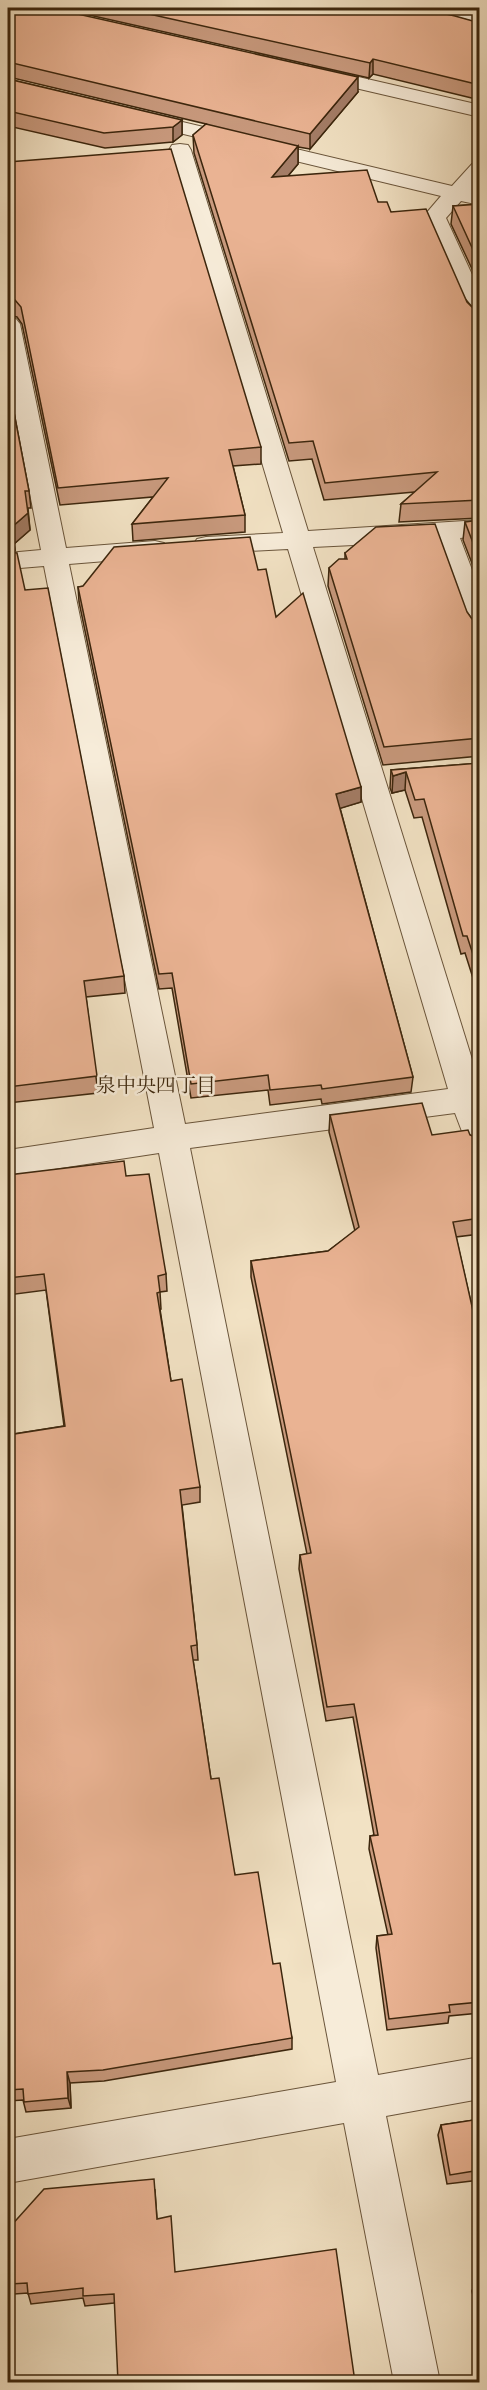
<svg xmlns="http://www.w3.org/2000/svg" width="487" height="2390" font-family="Alegreya,'Noto Serif JP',serif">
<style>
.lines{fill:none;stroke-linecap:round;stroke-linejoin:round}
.minor-casing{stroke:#6a553b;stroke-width:2}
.minor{fill:#f7ecd9;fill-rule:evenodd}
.wall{fill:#c99a7e;stroke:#3c260d;stroke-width:1.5}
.shaded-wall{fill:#a47d67;stroke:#3c260d;stroke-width:1.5}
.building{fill:#eab393;stroke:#3c260d;stroke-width:1.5}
.labels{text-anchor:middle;stroke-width:5;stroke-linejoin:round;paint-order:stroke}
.neighbourhood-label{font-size:20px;fill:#3c260d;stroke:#f7ecd9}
</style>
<rect width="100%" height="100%" fill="#f2e2c4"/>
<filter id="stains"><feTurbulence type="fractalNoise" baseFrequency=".00333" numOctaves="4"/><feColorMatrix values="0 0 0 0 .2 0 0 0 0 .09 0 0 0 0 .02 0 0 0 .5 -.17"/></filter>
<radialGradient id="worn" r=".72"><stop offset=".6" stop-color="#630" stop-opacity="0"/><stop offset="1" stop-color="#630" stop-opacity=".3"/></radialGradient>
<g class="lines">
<!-- minor casing -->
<g class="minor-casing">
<g id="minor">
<polygon points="418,8 449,8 480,16 480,28 421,12"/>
<polygon points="315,67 480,105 480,117 308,77 305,73 308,69"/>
<polygon points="149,114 452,186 472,164 480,163 480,182 472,190 480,192 480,205 461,201 446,218 480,292 480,326 472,324 468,319 423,217 441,196 142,124 138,120 142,116"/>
<polygon points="180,144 188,145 191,150 308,531 480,520 480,536 460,538 480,591 480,638 471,635 467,629 435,541 313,547 480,1085 480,1154 469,1150 455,1113 190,1148 378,2075 480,2057 480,2099 386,2116 440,2382 394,2382 344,2123 8,2183 8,2139 336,2082 159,1153 8,1176 8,1150 154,1128 44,566 8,569 8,553 41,550 8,381 8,317 16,319 20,324 66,548 155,541 164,543 168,549 164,555 155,557 69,564 185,1124 448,1089 288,549 206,553 197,551 193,545 197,539 206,537 283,533 169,150 172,145"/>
</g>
</g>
<!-- minor -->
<use href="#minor" class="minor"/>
</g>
<!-- wall -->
<g class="wall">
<polygon points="8,8 358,92 310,149 298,147 298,164 288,176 378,202 391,212 473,308 480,310 480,518 399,522 401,504 415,492 324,500 312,459 289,461 194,153 193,135 206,124 9,77 8,78"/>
<polygon points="58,8 419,8 480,23 480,100 373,74 369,78"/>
<polygon points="8,79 182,120 182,135 173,142 105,148 8,126"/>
<polygon points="8,162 261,447 261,464 233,466 245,515 245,532 133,541 132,524 153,497 60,505 22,324 17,317 8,315"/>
<polygon points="480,204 480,286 451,224 453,206"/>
<polygon points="8,381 29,491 31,508 28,508 30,530 14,544 15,550 8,551"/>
<polygon points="480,520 480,584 463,540 465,522"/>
<polygon points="8,552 25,590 124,976 125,993 86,997 98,1093 8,1103"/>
<polygon points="345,553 467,612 472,619 480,621 480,756 383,765 328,586 329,568 345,559"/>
<polygon points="258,570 276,617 361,787 361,802 340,808 413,1077 411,1092 322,1104 321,1099 270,1105 268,1090 191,1098 172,988 159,989 79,602 78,587"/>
<polygon points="480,763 480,1000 465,953 461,954 422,817 414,818 405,790 392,793 390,788 391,770"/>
<polygon points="330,1115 432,1135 470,1135 480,1139 480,1234 456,1237 480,1342 480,2013 449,2016 448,2023 387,2030 376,1948 377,1936 388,1935 369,1849 370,1836 374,1835 353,1717 326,1721 299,1569 300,1555 307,1554 251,1277 251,1261 328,1251 355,1231 329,1132"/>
<polygon points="8,1175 126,1176 166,1274 167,1291 160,1292 161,1309 160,1309 171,1381 200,1487 200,1502 182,1505 197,1645 198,1660 193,1660 211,1779 235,1875 273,1964 292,2038 292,2049 104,2081 70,2083 71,2108 26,2112 23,2100 8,2101 8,1435 64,1426 46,1290 8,1295"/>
<polygon points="480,2119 480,2180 447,2184 438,2135 441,2125"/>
<polygon points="155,2190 157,2219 114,2303 85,2306 83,2298 31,2304 28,2293 14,2294 10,2284"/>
<polygon points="475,2282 480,2282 480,2329 472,2291"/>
</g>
<!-- shaded-wall -->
<g class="shaded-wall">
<polygon points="373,59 373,74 369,78 370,63"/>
<polygon points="358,77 358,92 310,149 310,134"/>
<polygon points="182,120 182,135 173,142 173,127"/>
<polygon points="298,146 298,164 272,195 272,177"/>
<polygon points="28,513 30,530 14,544 15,550 8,551 8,534 12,527"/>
<polygon points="406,772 405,790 392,793 393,776"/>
<polygon points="361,787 361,802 335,810 336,794"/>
<polygon points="67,2072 70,2083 71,2108 68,2098"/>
</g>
<!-- building -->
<g class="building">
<polygon points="8,8 51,8 358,77 310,134 8,62"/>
<polygon points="122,8 419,8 455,16 480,23 480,85 373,59 370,63"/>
<polygon points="8,79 182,120 173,127 104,133 8,111"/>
<polygon points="206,124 298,146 272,177 367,170 378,202 387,202 391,212 426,209 467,302 473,308 480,310 480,500 401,504 437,472 325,483 313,441 289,443 193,135"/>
<polygon points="171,149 261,447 229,450 245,515 132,524 168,478 58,488 21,307 15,300 8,299 8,162"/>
<polygon points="480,204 480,265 453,206"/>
<polygon points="8,381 29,491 25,491 28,513 12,527 13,533 8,534"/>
<polygon points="480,520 480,561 465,522"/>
<polygon points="435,524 467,612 472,619 480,621 480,738 384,747 329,568 339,559 347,559 345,553 376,527"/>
<polygon points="250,537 258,570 266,569 276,617 303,593 361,787 336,794 413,1077 322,1089 321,1085 270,1090 268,1075 191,1084 172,973 159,974 78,587 83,586 114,547"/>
<polygon points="8,552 17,553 25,590 48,588 124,976 84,981 97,1076 8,1087"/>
<polygon points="480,763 480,976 467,936 463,936 424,799 415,800 406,772 393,776 391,770"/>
<polygon points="422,1103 432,1135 468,1130 470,1135 480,1139 480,1218 453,1222 480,1342 480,2002 449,2005 450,2012 389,2019 377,1936 392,1934 370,1836 378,1835 354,1704 327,1707 300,1555 311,1553 251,1261 328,1251 359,1227 330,1115"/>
<polygon points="124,1161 126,1176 149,1174 166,1274 158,1276 160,1292 157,1293 171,1381 182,1379 200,1487 180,1490 197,1645 191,1646 211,1779 219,1778 235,1875 258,1872 273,1964 280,1963 292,2038 103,2070 67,2072 68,2098 24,2102 23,2089 8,2090 8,1435 65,1426 44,1274 8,1278 8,1175"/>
<polygon points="480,2119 480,2170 450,2175 441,2125"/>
<polygon points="154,2179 157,2219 171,2216 175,2272 336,2249 355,2382 118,2382 114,2294 83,2296 83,2288 28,2294 27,2283 10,2284 9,2228 44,2189"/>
<polygon points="475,2282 480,2282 480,2304"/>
</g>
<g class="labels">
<!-- neighbourhood labels -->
<g class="neighbourhood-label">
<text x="156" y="1092">泉中央四丁目</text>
</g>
</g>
<!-- margin -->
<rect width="487" height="2390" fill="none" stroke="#f2e2c4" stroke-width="30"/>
<rect x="9" y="9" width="469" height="2372" fill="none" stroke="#3c260d" stroke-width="3"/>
<rect x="15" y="15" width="457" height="2360" fill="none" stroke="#3c260d" stroke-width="1.5"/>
<rect width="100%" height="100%" filter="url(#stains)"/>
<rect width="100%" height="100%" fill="url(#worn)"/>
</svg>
